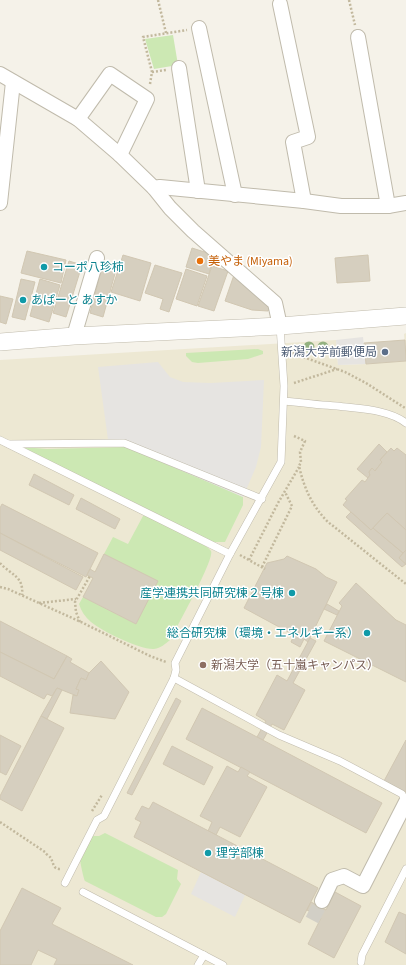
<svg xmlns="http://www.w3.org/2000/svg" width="406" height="965" font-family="'Source Sans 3','Noto Sans JP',sans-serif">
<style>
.education{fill:#ede8d3}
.green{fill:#cce8b3}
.parking{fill:#e6e4e1}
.building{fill:#d6cfbf;stroke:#d1c7b2}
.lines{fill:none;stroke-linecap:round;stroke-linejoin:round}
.minor-tunnel{stroke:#d2cfc6;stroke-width:14;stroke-dasharray:14 7;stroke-linecap:butt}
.service-casing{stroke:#c0bbac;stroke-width:8}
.minor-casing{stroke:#c0bbac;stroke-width:16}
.tertiary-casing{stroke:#c0bbac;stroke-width:18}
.path{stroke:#c2b89d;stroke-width:2.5;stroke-dasharray:2 2;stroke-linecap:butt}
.service{stroke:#fff;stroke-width:7}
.minor{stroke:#fff;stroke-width:14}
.tertiary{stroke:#fff;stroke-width:17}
.tree{fill:#93b180}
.food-dot{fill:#e8710a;stroke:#fff;stroke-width:1.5}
.culture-dot{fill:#0f9aa8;stroke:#fff;stroke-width:1.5}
.service-dot{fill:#5c6f8a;stroke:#fff;stroke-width:1.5}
.education-dot{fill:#8d6e63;stroke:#fff;stroke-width:1.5}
.labels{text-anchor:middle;stroke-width:3;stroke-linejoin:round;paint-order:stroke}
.food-label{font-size:12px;fill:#c56008;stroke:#fff;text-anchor:start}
.culture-label{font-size:12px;fill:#0d838f;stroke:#fff;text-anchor:start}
.service-label{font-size:12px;fill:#4e5e75;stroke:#fff;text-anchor:end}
.education-label{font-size:12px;fill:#785e54;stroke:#fff;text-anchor:start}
</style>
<rect width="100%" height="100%" fill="#f5f2e9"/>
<!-- education -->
<polygon class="education" points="406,333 406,965 0,965 0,360 336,340 338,365 366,364 406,361 404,334"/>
<!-- green -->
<g class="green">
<polygon points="173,35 178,65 154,69 145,39"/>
<polygon points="258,349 263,351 263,354 248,359 198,363 192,362 186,356 186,353"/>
<polygon points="22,447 47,449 126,447 155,457 243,497 243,505 225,542 212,542"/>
<path d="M 143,516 L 145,516 C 157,521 206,542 211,551 C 215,559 176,628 170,640 C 165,644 161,648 154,649 C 140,650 102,631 91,622 C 85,617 81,611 79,604 L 83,597 L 136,624 L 157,581 L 104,554 L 113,537 L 128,544 Z"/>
<path d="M 105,833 L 178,870 L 177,879 L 181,884 L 166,914 L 162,917 L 156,917 L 85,881 C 84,880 80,862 80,859 L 92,836 L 99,836 Z"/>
</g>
<!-- parking -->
<g class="parking">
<polygon points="363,337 366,364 338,365 336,340"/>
<polygon points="158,362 170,377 183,382 211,383 264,380 261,447 256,467 243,497 126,447 109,447 98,367"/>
<polygon points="201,872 245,895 235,917 191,894"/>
</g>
<!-- building -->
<g class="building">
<polygon points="192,248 214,255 209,274 186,267"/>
<polygon points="27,251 66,260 61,283 21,273"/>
<polygon points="123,255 151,263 140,301 111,292"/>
<polygon points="368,255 370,281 337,283 335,258"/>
<polygon points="69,261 82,265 66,317 53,313"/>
<polygon points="155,265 182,273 169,312 160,309 163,299 145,293"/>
<polygon points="212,266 228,271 214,311 198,306"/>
<polygon points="102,267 116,270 103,317 90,313"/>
<polygon points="186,269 207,276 197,306 176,299"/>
<polygon points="235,272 272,302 268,311 252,310 225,301"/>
<polygon points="21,279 35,282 25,320 12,317"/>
<polygon points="40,279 60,285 49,322 30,316"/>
<polygon points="0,296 13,299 6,324 0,322"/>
<polygon points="405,340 406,361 366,364 364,343"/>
<polygon points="379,444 387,452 380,460 382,462 375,471 372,468 369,472 370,475 368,478 357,469"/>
<polygon points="391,448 394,451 397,448 406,455 406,530 387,513 371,530 343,505 347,500 345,499 362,480 365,482 370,475 369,472 372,468 375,471 382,462 380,460"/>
<polygon points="34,474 74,495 69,505 29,485"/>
<polygon points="81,498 120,519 115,529 76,509"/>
<polygon points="2,504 98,553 86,577 0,533 0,508"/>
<polygon points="351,512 371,530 373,528 403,553 399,558 406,564 402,567 346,517"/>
<polygon points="387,513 406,530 406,550 403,553 373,528"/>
<polygon points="0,533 83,577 76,590 0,550"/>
<polygon points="406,550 406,564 399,558"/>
<polygon points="104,554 158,581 136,624 83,597 93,578 87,575 90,569 95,572"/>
<polygon points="287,556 316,569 326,577 337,582 308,642 304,639 300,647 291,642 294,635 244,608 267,563 284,559"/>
<polygon points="356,583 396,620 406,625 406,682 324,641 342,606 339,603"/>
<polygon points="327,604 339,611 337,615 324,609"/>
<polygon points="0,621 67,656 54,679 0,652"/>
<polygon points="310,638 316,641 293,683 305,690 284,730 272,724 263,740 257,737 266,721 256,715 277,675 287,681"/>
<polygon points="0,652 54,679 67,656 72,659 70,662 89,673 86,680 81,678 76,689 79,690 77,696 57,688 52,696 47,694 44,699 0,676"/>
<polygon points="101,661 129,692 115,719 70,713 73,695 77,696 79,690 76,689 81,678 86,680 89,673"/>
<polygon points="57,688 62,690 47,719 41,716"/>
<polygon points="176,698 181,701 132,795 127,793"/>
<polygon points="202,708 382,803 366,833 186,739"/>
<polygon points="41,716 64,728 22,811 0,799 0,796"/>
<polygon points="0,735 21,746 6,775 0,772"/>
<polygon points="406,740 406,792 384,781"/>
<polygon points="172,746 213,767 204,785 163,764"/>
<polygon points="227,766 238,772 241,767 250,772 247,776 267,787 240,837 220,827 216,835 208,831 212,822 200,816"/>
<polygon points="153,802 318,888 300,923 134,837 141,822 135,819 142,806 149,809"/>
<polygon points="22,888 61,908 52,924 133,965 54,965 57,959 38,950 31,965 0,965 0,931"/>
<polygon points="335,892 361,906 334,958 308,944 321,918 307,910 311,902 326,910"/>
<polygon points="399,912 406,915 406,954 385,942"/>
</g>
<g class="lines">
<!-- minor-tunnel -->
<polyline class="minor-tunnel" points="312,920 322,901"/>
<!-- service casing -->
<g class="service-casing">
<g id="service">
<path d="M 284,401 C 302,403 319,405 337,406 C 359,409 388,409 406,423"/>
<polyline points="0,440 230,554"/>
<polyline points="9,444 124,443 262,499"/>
<polyline points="174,678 279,735 340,761 402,794 406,802"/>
<polyline points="65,883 97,820 104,816 174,678 176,670 175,663 230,554 281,462 284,386 280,326"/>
<polyline points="83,892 223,965"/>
<polyline points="361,962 362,955 406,869"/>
<polyline points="198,965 204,955"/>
</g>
</g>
<!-- minor casing -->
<g class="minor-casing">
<g id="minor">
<polyline points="280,4 308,137 293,142 304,201"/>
<polyline points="199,28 235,195"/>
<polyline points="358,37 388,206"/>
<polyline points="179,68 198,191"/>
<polyline points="0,74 78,119 120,155 154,188 170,208 193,231 275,303 280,326"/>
<polyline points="78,119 110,74 147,99 120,155"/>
<polyline points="154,188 160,187 304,201 341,206 388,206 406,203"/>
<polyline points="0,203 13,82"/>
<polyline points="74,336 97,258"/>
<polyline points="322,901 332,880 344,876 363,886 406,802"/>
</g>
</g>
<!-- tertiary casing -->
<g class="tertiary-casing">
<polyline id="tertiary" points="0,342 74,336 280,326 406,316"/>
</g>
<!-- path -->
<g class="path">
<polyline points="158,0 166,33"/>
<polyline points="349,0 355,25"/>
<polyline points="152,72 166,70"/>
<polyline points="150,84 152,72 143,37 187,30"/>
<polyline points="292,353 345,372 366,383 405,408"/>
<polyline points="294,383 337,369"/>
<path d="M 294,436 L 305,441 L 300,452 L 301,462 L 299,466 C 304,488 312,506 328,522 L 406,584"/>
<polyline points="240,555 265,569"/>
<polyline points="249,560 278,503 299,467"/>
<path d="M 0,563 C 11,575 24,576 22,595"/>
<polyline points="262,567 292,506 285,492"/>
<polyline points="0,587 8,589 81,622 150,656 166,662"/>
<polyline points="39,603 76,599"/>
<polyline points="80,622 76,612 75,602 90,576"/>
<polyline points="92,811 102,795"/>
<path d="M 0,822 L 45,852 C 45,853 49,856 50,857 C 54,862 52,869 60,869"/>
</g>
<!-- service -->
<use href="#service" class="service"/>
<!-- minor -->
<use href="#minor" class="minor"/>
<!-- tertiary -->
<use href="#tertiary" class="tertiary"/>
</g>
<!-- trees -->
<g class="tree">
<circle cx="309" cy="347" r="5.5"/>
<circle cx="323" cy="347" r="5.5"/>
</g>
<!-- markers -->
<circle class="food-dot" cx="200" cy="261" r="4"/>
<g class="culture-dot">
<circle cx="44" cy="267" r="4"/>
<circle cx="23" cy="300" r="4"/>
<circle cx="292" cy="593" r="4"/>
<circle cx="367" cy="633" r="4"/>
<circle cx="208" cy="853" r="4"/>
</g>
<circle class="service-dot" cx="385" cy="352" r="4"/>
<circle class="education-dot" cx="203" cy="665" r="4"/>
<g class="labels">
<!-- food labels -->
<g class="food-label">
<text x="208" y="265">美やま (Miyama)</text>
</g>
<!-- culture labels -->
<g class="culture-label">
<text x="52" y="271">コーポ八珍柿</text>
<text x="31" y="304">あぱーと あすか</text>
<text x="284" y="597" text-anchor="end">産学連携共同研究棟２号棟</text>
<text x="359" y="637" text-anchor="end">総合研究棟（環境・エネルギー系）</text>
<text x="216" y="857">理学部棟</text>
</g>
<!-- service labels -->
<g class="service-label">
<text x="377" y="356">新潟大学前郵便局</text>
</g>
<!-- education labels -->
<g class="education-label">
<text x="211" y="669">新潟大学（五十嵐キャンパス）</text>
</g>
</g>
</svg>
